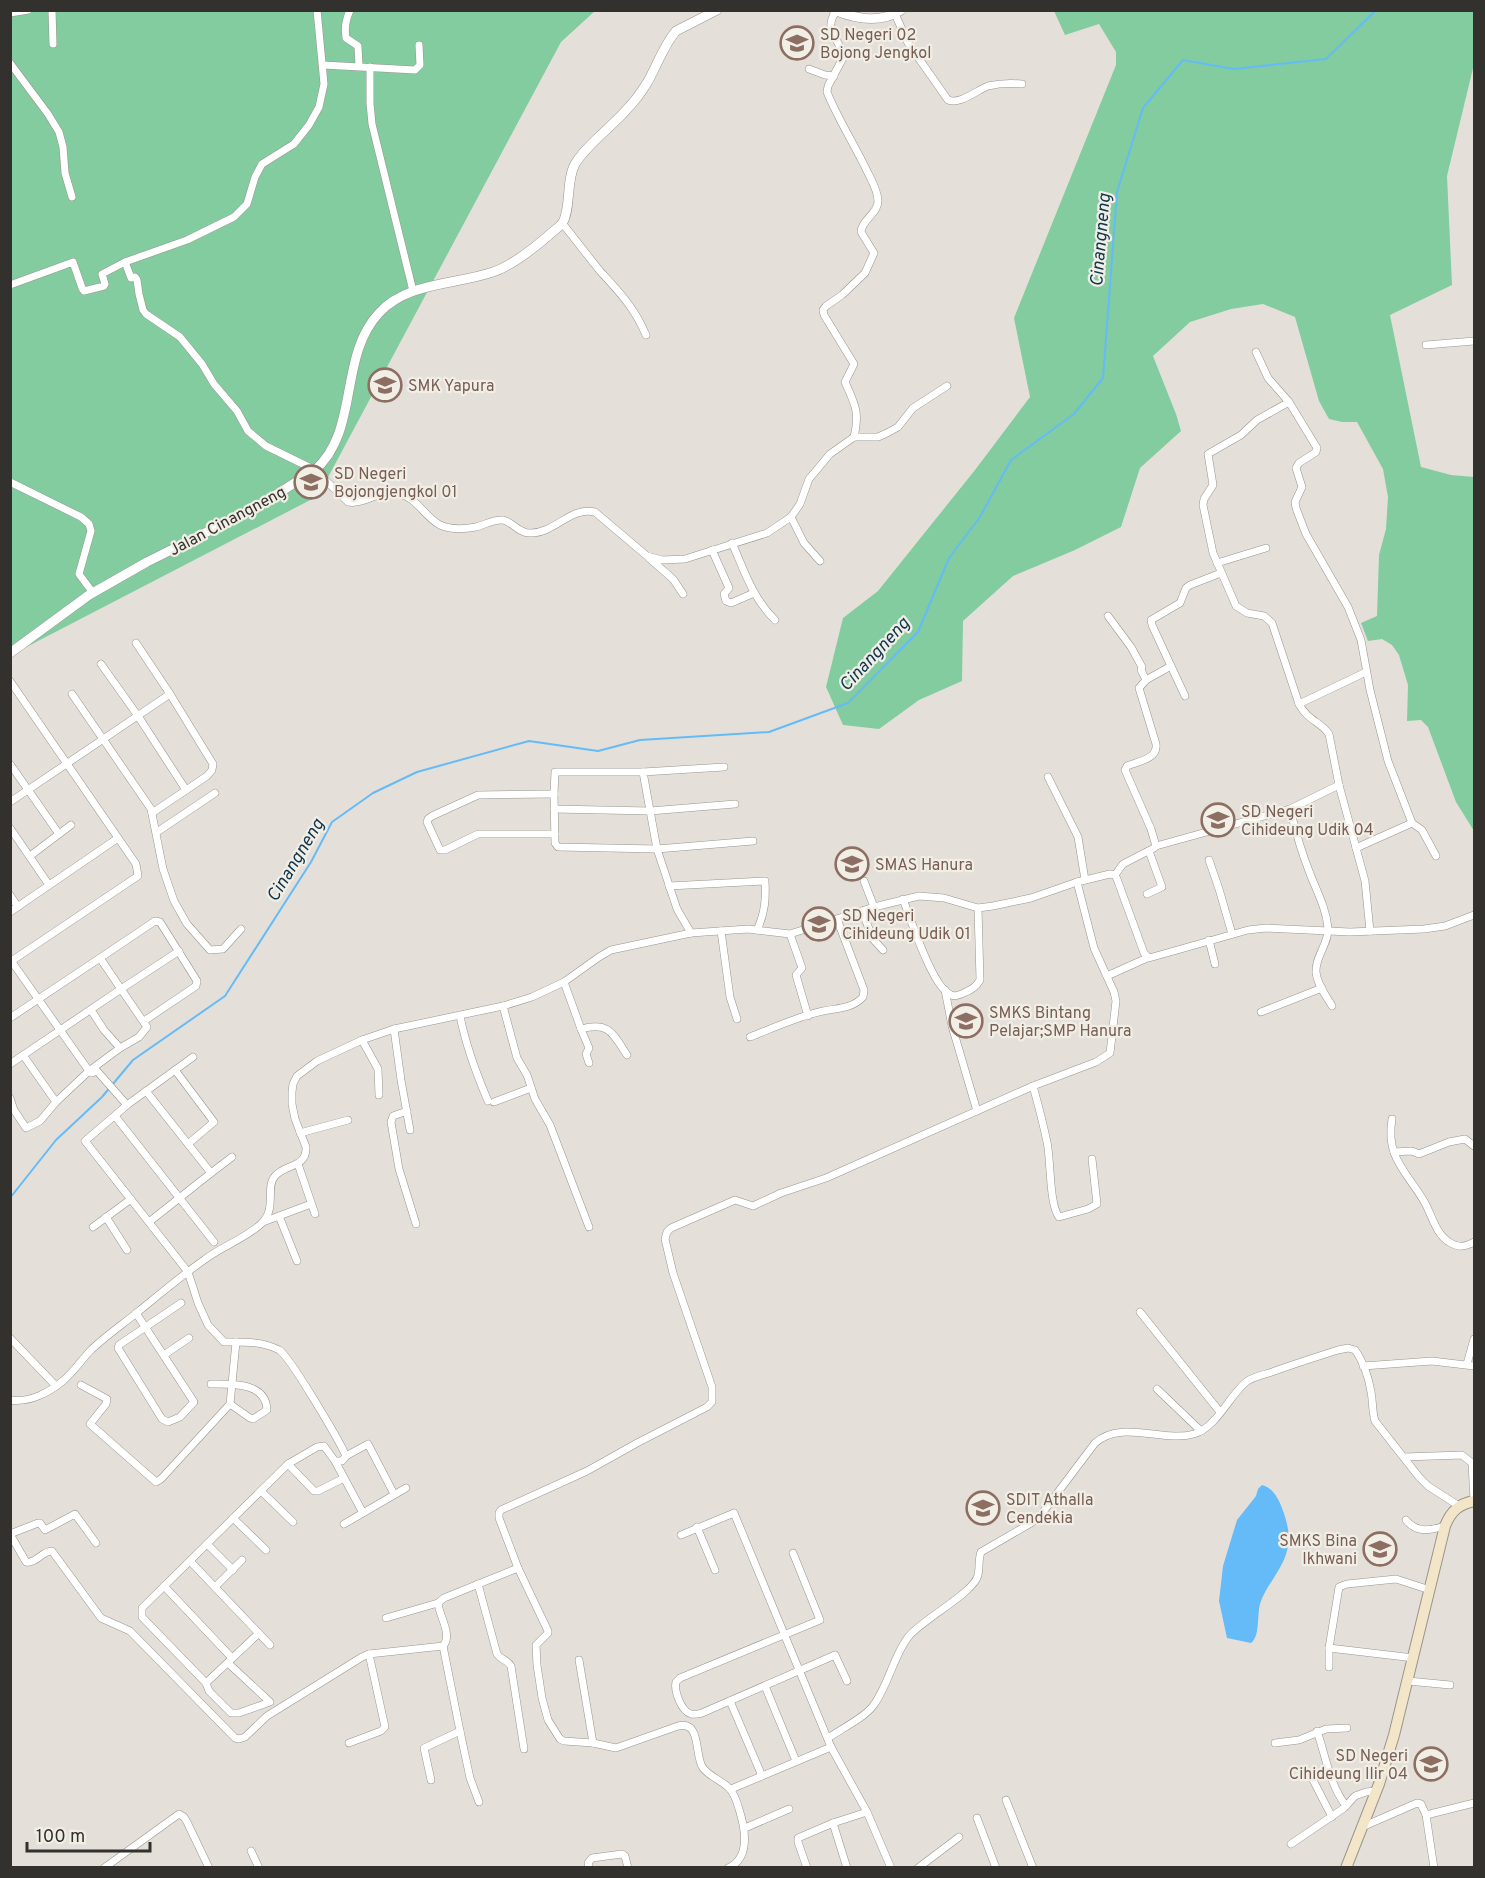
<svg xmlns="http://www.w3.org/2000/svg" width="1485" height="1878" font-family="Overpass,sans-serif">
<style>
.green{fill:#82cc9f}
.water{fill:#64bbf8}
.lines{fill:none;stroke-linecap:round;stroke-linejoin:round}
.stream{stroke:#64bbf8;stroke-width:2}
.minor-casing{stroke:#98958e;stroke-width:8}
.tertiary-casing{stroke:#98958e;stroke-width:10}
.secondary-casing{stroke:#98958e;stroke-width:12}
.minor{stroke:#fff;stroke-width:7}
.tertiary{stroke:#fff;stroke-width:9}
.secondary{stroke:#f3e6c8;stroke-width:10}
.labels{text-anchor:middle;stroke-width:4.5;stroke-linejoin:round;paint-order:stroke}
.education-label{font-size:16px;fill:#785e54;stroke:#f1eee6;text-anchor:start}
.street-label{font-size:16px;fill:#32312e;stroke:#f1eee6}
.water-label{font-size:18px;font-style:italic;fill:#10364e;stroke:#f1eee6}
</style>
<rect width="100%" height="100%" fill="#e4e0d9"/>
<!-- green -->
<g class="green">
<polygon points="11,11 595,11 561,42 318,496 11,655"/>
<polygon points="1054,11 1474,11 1474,64 1447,176 1452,285 1390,315 1421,467 1451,475 1474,477 1474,831 1456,802 1428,727 1421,720 1407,721 1408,685 1399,655 1392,645 1382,639 1368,641 1361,623 1377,616 1379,555 1386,529 1388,497 1383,469 1357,422 1342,422 1329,419 1319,401 1295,317 1263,304 1231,309 1190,322 1153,356 1176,414 1181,431 1140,468 1121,527 1075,550 1013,576 963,621 962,681 919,700 879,729 843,725 826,687 843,618 878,591 975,470 1030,397 1014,318 1116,65 1116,52 1099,24 1065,35"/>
</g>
<!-- water -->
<path class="water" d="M 1262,1485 C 1273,1488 1278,1498 1282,1508 C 1291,1532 1292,1548 1278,1571 C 1272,1582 1264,1591 1260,1604 C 1257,1615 1260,1637 1251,1643 L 1227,1638 L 1219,1601 L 1223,1566 L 1237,1520 L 1256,1496 L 1258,1489 Z"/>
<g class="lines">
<!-- stream -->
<polyline class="stream" points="10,1198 56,1140 102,1097 133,1060 225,996 311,862 332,822 373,793 417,772 529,741 598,751 640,740 769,732 848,703 918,632 949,558 980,517 1011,460 1074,414 1103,378 1117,192 1143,108 1183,60 1234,69 1326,59 1376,10"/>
<!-- minor casing -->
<g class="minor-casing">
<g id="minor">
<polyline points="52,10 53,44"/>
<path d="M 350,10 C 346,19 344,28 346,38 L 358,46 L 359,66"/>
<path d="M 836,11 C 823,30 838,37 844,56 L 828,86 L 827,92 C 838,119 854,144 867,171 C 871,179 878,191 878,201 C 878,214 862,219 861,232 L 874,253 L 865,273 L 842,295 L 826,306 L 823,310 L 824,315 L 854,364 L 845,382 C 855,404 860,413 854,437"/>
<polyline points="10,13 28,10"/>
<path d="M 895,14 L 908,43 L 948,100 C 960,105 977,90 988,86 C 1000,83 1011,83 1022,84"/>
<polyline points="10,63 48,114 59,132 63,147 65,173 72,197"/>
<polyline points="323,65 415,70 420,65 419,45"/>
<polyline points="370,67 370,103 372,124 413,291"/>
<polyline points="809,69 825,75 834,76"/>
<path d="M 562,223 C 575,239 587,255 600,271 C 620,293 634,307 646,335"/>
<path d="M 125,262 L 131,278 L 135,277 L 137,280 L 139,294 L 143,310 L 146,314 L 180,337 L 202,364 L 214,384 L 237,411 L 248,431 L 266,446 L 315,470 L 348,502 C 364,505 379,490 396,493 C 418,497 423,516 440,525 C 451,530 465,529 476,527 C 484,525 494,519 503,520 C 513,522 519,534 531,533 C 555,533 571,506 595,512 L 647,556 L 662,560 L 685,559 L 767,533 L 791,517 L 800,504 L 809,479 L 830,454 L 854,437 L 878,437 L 887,433 L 898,427 L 913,408 L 947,386"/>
<polyline points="10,285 73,262 82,288 84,291 104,286 105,284 102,274 125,262 187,240 234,217 247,204 255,177 262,164 294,144 309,125 319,107 324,84 317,10"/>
<polyline points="1426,345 1474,341"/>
<polyline points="1256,352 1268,378 1289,402"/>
<polyline points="10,482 81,517 89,524 91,531 79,574 93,593"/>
<polyline points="791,517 804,543 820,561"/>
<path d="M 732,543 C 745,572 752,597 775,620"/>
<polyline points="712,550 729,588 724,594 726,601 731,603 754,593"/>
<polyline points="649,558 673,579 683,594"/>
<polyline points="1217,563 1266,548"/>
<polyline points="1108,616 1131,647 1142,667 1141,670 1146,680"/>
<polyline points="136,643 170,694 213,764 212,770 207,776 152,813"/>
<polyline points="101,664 138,716 186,790"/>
<polyline points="1171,666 1185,696"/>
<polyline points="10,681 136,864 138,876 10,962"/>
<polyline points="72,694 151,809 163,869 174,901 187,924 210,950 223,949 241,929"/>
<polyline points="1299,704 1366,672"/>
<polyline points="10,764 59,834 30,856"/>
<polyline points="643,772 555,772 554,794 555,843 558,847 657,849 753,841"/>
<polyline points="1048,777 1078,837 1085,880"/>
<polyline points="554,794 478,795 432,816 428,819 427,822 440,850 445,850 478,834 555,834"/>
<polyline points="10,802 170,694"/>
<polyline points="554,809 650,811 735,804"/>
<path d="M 1290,809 C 1295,829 1301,851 1309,871 C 1316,890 1326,907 1328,928 C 1329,944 1315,956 1316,972 C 1317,984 1326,996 1332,1006"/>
<polyline points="10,828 49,885"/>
<polyline points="157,832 215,793"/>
<polyline points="59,834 71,825"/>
<polyline points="1156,846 1290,809 1339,785"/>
<polyline points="1356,848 1412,823"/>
<polyline points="1209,860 1219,889 1232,934"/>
<path d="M 1115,875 L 1123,864 L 1154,848 L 1156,846 L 1151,829 L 1125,770 L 1127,766 C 1139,761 1158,759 1156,744 L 1139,688 L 1146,680 L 1171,666 L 1152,625 L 1151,620 L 1180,603 L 1186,588 L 1190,585 L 1221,573"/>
<polyline points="864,881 874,907"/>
<path d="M 669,886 L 765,881 C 766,899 765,913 757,930"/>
<polyline points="1147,894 1162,887 1149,851"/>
<polyline points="10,895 18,907"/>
<path d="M 903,899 C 911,920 931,982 948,993 C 954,998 959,995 966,992 C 972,989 976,987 980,980 L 978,908"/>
<polyline points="862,911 873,939 883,950"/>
<polyline points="10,912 118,838"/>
<polyline points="721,931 730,997 737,1019"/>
<path d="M 1370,931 L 1365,881 L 1339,785 L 1329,734 C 1321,722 1307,720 1299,704 L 1272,623 L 1264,616 L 1247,613 L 1236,606 L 1213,553 L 1203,505 L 1204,499 L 1213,485 L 1208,454 L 1241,435 L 1257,420 L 1289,402 L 1317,448 L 1316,452 L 1299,463 L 1296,468 L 1302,487 L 1295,502 L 1296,508 L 1306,534 L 1348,607 L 1361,640 L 1370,690 L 1388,761 L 1412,823 L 1422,830 L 1436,856"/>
<polyline points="691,933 677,909 657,849 643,772 724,767"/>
<polyline points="790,934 802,968 796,975 808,1016"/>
<polyline points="1209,940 1215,964"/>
<polyline points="100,958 155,921 160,922 197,981 196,986 144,1021"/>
<path d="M 12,962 L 89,1071 L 92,1073 L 97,1071 L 127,1105 L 85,1141 L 188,1272 L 198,1303 L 208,1325 L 224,1342 C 243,1342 262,1341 279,1350 C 289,1355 339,1440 346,1456 L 342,1461 L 335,1461 L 324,1446 L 317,1447 L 288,1464 L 142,1608 L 142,1617 L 206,1683 L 209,1691 L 231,1713 L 239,1713 L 270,1702 L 228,1663"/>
<polyline points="1107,976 1147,958"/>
<path d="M 564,982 L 581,1029 C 609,1021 613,1034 627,1055"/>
<polyline points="945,990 952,1026 977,1111"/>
<polyline points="503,1006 517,1058 527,1075 535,1099 550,1125 589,1227"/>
<polyline points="91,1010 104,1030 120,1048 139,1037 147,1027 121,989 179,951"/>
<polyline points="1261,1012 1322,988"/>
<path d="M 460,1016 C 466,1046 476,1073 488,1101"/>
<polyline points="10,1018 100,958 121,989 10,1064"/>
<polyline points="394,1029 401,1080 410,1130"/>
<polyline points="581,1029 589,1048 586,1054 589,1063"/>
<path d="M 750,1037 C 773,1028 799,1016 823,1011 C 837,1008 852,1009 863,997 L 864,990 L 837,919"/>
<polyline points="362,1040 378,1069 379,1095"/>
<polyline points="23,1055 56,1102"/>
<polyline points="175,1070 214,1122 188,1144"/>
<path d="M 1033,1086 C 1038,1104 1043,1123 1047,1142 C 1051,1160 1049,1204 1059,1217 L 1088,1209 L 1097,1204 L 1092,1159"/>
<polyline points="146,1091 211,1173 149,1222"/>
<polyline points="10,1098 14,1110 26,1128 40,1121 56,1102 89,1071 120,1048"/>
<polyline points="494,1102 531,1088"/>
<polyline points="127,1105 193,1057"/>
<polyline points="407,1111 393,1116 391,1122 399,1169 416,1224"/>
<polyline points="115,1116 214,1242"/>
<path d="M 1392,1119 C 1385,1158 1408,1173 1425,1203 C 1432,1216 1436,1234 1449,1242 C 1458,1248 1465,1247 1474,1242"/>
<polyline points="300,1133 348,1120"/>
<polyline points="1394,1152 1412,1151 1419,1154 1449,1142 1465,1139 1474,1146"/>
<polyline points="298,1164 315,1214"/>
<polyline points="211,1173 232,1157"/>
<polyline points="279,1216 297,1261"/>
<polyline points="106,1217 127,1250"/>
<polyline points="263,1222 311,1204"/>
<polyline points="93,1227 131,1199"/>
<polyline points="1140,1312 1220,1412"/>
<polyline points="136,1313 194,1402 180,1417 168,1422 162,1419 118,1348 119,1345 181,1303"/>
<polyline points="10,1338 56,1386"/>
<polyline points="164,1355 189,1338"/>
<polyline points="1467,1364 1474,1339"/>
<polyline points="1363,1366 1432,1361 1474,1366"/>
<path d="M 211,1384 C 232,1384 266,1382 267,1410 L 253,1419 L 250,1418 L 230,1404"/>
<polyline points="81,1385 107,1399 106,1404 90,1424 156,1482 161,1479 230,1404 236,1342"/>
<polyline points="1157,1389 1201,1431"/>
<path d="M 10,1400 C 30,1403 50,1392 64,1380 C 75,1370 82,1359 92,1349 C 107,1335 123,1324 139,1311 C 160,1294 181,1276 204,1260 C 222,1246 245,1239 262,1223 C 277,1208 265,1187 275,1176 C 285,1164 307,1168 306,1147 L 295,1119 L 292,1104 L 292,1092 L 293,1084 L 297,1076 L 317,1061 L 362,1040 L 394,1029 L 503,1006 L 532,997 L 564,982 L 599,957 L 611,950 L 691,933 L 748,929 L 790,934 L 874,907 L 919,896 L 944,898 L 978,908 L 993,906 L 1031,898 L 1077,882 L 1110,874 L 1115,875 L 1117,879 L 1144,953 L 1149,958 L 1248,930 L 1266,928 L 1350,932 L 1424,929 L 1445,926 L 1474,915"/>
<polyline points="346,1456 368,1444 394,1494"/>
<polyline points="1404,1457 1462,1455 1472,1463 1474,1501"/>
<polyline points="335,1461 363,1513"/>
<polyline points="288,1464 314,1491 318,1491 344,1478"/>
<polyline points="261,1491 293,1522"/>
<polyline points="233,1518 266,1550"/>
<path d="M 1406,1520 C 1417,1534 1431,1530 1445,1526"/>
<polyline points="344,1524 406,1488"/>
<polyline points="697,1527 715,1570"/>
<path d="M 10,1534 L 26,1562 C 36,1564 42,1551 52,1551 L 101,1618 L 130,1631 L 235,1738 L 239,1739 L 245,1737 L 267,1716 L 362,1657 L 369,1654 L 443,1646 C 453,1635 439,1616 438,1603 L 444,1598 L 518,1568 L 548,1631 L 548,1633 L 536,1645 L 537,1665 L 542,1698 L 548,1720 L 560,1739 L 564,1741 L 593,1743 L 616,1748 L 678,1726 C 702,1720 694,1756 703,1768 C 710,1777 721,1780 729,1788 C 734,1793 737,1802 739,1809 C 745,1828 751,1858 728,1868"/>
<polyline points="10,1534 38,1523 40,1523 45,1530 75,1514 96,1543"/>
<polyline points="681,1535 734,1513 831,1747 867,1812 891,1868"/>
<polyline points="207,1544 233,1570"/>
<path d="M 793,1553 L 820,1620 L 680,1678 L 676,1682 C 674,1691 681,1711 691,1714 C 695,1715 698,1714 702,1713 L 835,1655 L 847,1681"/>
<polyline points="190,1561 270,1645"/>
<polyline points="518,1568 499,1518 499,1513 501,1510 587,1471 637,1443 707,1407 712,1402 712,1387 673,1273 665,1239 667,1232 671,1228 735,1200 753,1206 781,1193 826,1178 1033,1086 1096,1062 1110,1053 1116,1001 1114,992 1094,948 1077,882"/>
<path d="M 478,1584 L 497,1654 C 501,1660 508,1660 511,1666 L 524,1749"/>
<polyline points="164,1586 232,1658"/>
<polyline points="215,1587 242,1560"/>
<polyline points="386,1618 438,1603"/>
<polyline points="1414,1658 1329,1648 1339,1587 1347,1584 1396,1579 1430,1590"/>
<polyline points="579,1660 593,1743"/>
<polyline points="1329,1667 1329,1648"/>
<polyline points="1408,1681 1450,1685"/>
<polyline points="206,1683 259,1633"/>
<polyline points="765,1686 796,1761"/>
<polyline points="730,1701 762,1776"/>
<polyline points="460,1731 470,1778 479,1802"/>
<path d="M 1317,1731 C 1326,1757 1329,1783 1346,1806"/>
<path d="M 828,1738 C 841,1729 864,1718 873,1706 C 889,1685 893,1656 909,1636 C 923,1619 975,1592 978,1575 C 980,1567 978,1560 981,1552 L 1031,1523 L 1040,1516 L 1095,1443 C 1122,1419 1163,1443 1194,1434 C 1217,1427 1229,1396 1246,1382 C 1252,1377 1263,1375 1272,1372 C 1294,1364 1316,1357 1338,1350 L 1348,1348 L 1355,1350 C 1363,1361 1369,1378 1371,1392 C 1373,1402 1372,1411 1375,1421 L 1419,1477 L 1428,1486 L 1459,1506"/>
<polyline points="349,1743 381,1731 385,1727 369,1654"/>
<polyline points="1275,1743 1299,1740 1326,1729 1347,1728"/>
<polyline points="431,1780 424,1748 460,1731 443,1646"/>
<polyline points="1313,1780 1332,1817"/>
<polyline points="731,1789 831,1747"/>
<polyline points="1006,1800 1033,1868"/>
<polyline points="1426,1815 1474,1803"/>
<polyline points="977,1818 996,1868"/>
<polyline points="1362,1827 1417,1803 1421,1804 1426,1815 1434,1868"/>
<polyline points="745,1828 789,1809"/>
<polyline points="1291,1844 1344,1808 1355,1796 1366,1792 1376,1791"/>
<polyline points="251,1851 259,1868"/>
<polyline points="104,1868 179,1814 184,1817 187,1822 209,1868"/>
<polyline points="589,1868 588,1863 592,1858 622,1854 625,1856 628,1868"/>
<polyline points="807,1868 798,1842 798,1838 833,1823"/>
<polyline points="847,1868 833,1823 867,1812"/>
<polyline points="918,1868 959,1837"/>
</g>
</g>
<!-- tertiary casing -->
<g class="tertiary-casing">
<g id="tertiary">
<path d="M 834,10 C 856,19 880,24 901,10"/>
<path d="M 10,653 L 89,595 L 147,562 L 255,508 L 315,470 C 360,430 338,357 379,313 C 407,282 455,285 493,272 C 513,265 533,249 549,235 C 553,231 560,227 563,222 C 571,208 566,180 575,164 C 586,145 613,126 628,108 C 635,101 642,91 647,83 C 657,66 663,46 676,31 L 717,10"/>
</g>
</g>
<!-- secondary casing -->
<g class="secondary-casing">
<path id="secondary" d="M 1346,1868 L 1379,1784 L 1394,1735 L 1445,1526 C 1451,1511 1459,1504 1474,1501"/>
</g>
<!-- minor -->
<use href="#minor" class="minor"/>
<!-- tertiary -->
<use href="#tertiary" class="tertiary"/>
<!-- secondary -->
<use href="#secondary" class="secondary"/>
</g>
<!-- icons -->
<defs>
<g id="school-ring" transform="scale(1.725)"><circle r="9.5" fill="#f1eee6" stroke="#8d6e63" stroke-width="1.5"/><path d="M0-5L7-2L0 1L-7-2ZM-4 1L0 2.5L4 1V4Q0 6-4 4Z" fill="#8d6e63"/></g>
</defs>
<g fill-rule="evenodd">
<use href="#school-ring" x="797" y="43"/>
<use href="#school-ring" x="385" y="385"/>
<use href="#school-ring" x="311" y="482"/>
<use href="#school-ring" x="1218" y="820"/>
<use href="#school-ring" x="852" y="864"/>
<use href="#school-ring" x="819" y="924"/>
<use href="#school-ring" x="966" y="1021"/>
<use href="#school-ring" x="983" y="1508"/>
<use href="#school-ring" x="1380" y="1549"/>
<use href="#school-ring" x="1431" y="1764"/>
</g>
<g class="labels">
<!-- education labels -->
<g class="education-label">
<text x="820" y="40">SD Negeri 02<tspan x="820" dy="18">Bojong Jengkol</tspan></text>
<text x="408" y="391">SMK Yapura</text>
<text x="334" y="479">SD Negeri<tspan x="334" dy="18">Bojongjengkol 01</tspan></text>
<text x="1241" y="817">SD Negeri<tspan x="1241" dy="18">Cihideung Udik 04</tspan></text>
<text x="875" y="870">SMAS Hanura</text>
<text x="842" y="921">SD Negeri<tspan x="842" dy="18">Cihideung Udik 01</tspan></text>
<text x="989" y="1018">SMKS Bintang<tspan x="989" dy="18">Pelajar;SMP Hanura</tspan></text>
<text x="1006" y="1505">SDIT Athalla<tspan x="1006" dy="18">Cendekia</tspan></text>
<text x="1357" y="1546" text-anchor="end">SMKS Bina<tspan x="1357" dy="18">Ikhwani</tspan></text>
<text x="1408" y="1761" text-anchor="end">SD Negeri<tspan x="1408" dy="18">Cihideung Ilir 04</tspan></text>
</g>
<!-- street labels -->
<g class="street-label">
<text transform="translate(227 520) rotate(-28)" y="6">Jalan Cinangneng</text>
</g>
<!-- water labels -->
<g class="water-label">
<text transform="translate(1100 240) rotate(-85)" y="6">Cinangneng</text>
<text transform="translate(874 654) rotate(-47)" y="6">Cinangneng</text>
<text transform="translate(295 860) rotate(-59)" y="6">Cinangneng</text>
</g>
</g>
<!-- border -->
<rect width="1485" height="1878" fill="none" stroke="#32312e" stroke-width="24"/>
<!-- scale -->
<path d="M27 1842v9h123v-9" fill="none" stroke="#32312e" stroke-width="3"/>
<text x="36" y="1842" font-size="18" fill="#32312e" stroke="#f1eee6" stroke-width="4.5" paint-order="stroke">100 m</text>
</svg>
